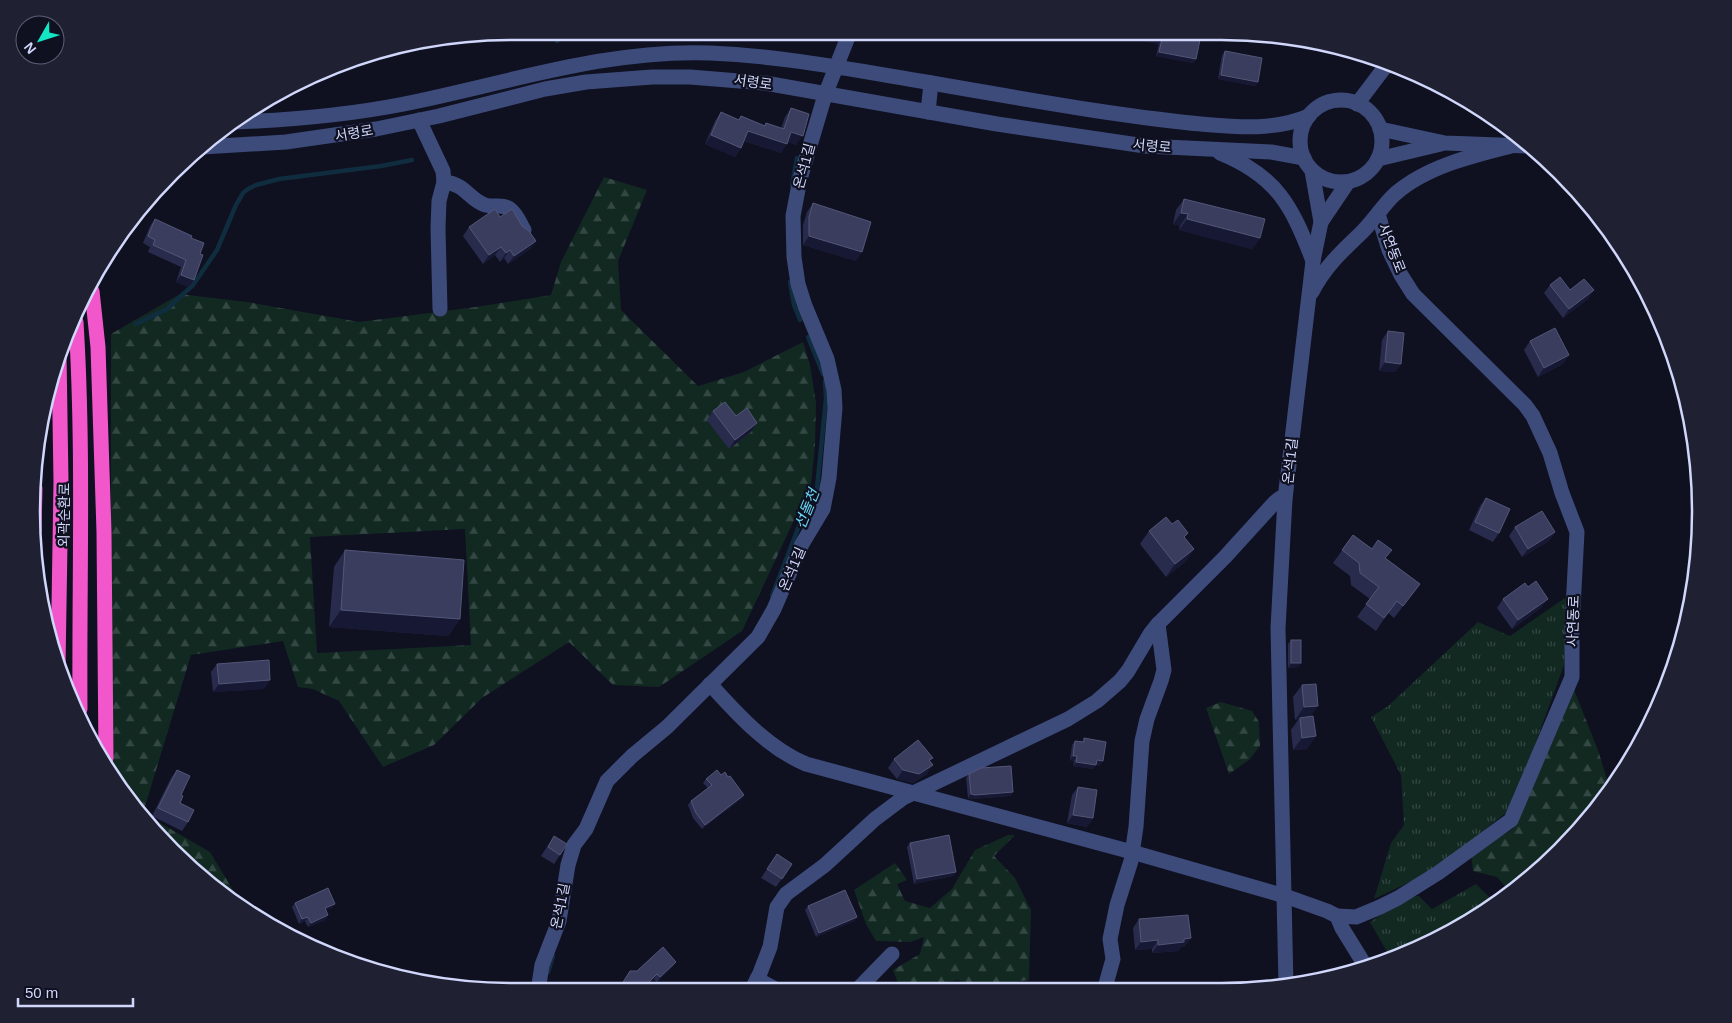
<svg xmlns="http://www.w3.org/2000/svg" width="1732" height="1023" font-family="Helvetica,'Noto Sans KR',sans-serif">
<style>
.grass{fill:url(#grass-tufts)}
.forest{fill:url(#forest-firs);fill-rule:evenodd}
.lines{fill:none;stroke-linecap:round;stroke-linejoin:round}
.stream{stroke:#0f2d3e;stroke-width:4.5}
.minor{stroke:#3d4b7b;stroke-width:15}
.highway{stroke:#f156ca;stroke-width:15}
.wall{fill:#292b4c}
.shaded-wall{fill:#171833}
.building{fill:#3b3d5f;stroke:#525677}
.labels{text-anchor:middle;stroke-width:4.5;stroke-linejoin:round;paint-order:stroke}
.street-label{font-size:14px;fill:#d1d7fb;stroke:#0f1020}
.water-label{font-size:15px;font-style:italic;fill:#68d7f3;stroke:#0f1020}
.rim{fill:none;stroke:#d1d7fb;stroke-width:2.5}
</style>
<defs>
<pattern id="grass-tufts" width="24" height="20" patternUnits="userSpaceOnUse" patternTransform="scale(1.25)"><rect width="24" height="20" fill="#122922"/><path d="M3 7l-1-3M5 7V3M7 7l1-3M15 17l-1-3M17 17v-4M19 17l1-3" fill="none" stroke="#334743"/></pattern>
<pattern id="forest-firs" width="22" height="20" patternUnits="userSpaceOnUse" patternTransform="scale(1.25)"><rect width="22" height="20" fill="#122922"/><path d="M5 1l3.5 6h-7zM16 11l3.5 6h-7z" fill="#334743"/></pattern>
</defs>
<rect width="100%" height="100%" fill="#0f1020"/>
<!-- grass -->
<g class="grass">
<polygon points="1568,596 1564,665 1512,808 1433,871 1374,899 1391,843 1404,825 1401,775 1371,717 1388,706 1478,622 1510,636"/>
<polygon points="1476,884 1495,903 1460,928 1390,957 1370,922 1407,897 1419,896 1432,909"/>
</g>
<!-- forest -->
<g class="forest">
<path d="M 604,177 L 647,190 L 618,261 L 621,310 L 698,386 L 744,372 L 803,342 L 810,365 L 816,403 L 815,445 L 811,484 L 742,631 L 659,687 L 613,685 L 569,642 L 482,698 L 434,745 L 383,767 L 339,701 L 313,689 L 298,687 L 283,641 L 191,655 L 143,813 L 210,852 L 239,900 L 236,903 L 130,804 L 111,767 L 111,334 L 180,294 L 247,302 L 359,322 L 476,307 L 551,295 L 561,262 ZM 465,529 L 471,645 L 317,653 L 310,537 Z"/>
<polygon points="1573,687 1599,753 1610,790 1537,872 1510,892 1497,877 1473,871 1471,854 1513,829"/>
<polygon points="1221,702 1252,711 1259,722 1260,746 1249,760 1229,774 1206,708"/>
<polygon points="1008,835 1015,835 994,856 1015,878 1031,910 1029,980 973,988 958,980 936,984 918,991 901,991 893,970 920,954 924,937 910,942 876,941 866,924 854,890 895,863 907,880 897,884 905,901 930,908 952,889 975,850"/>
</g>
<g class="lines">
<!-- stream -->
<g class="stream">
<polyline points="557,41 569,31"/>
<polyline points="792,185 797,158"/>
<polyline points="790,282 794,305 800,320"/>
<polyline points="136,324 167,309 193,285 217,250 236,205 243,193 248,189 256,185 279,179 381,166 412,160"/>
<polyline points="808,337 823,374"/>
<polyline points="772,596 799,526 813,499 817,488 826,399 825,381"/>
<polyline points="548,972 553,956"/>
</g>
<!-- minor -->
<g class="minor">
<circle cx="1341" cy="141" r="41"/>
<polyline points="1357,104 1388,63"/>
<polyline points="928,112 931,83"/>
<polyline points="419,120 443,171 444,182 439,201 438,228 440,309"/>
<path d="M 235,122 C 291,120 348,115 404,104 C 505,84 605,49 710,53 C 783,56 854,70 926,82 C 983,92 1041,102 1098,111 C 1132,116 1167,121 1201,124 C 1237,127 1274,131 1309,116"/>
<polyline points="1380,129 1445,143 1529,146"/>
<polyline points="202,147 286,142 376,129 439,116 545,89 586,82 652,77 690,77 765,83 997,124 1145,146 1271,152 1304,158"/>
<path d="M 1220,153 C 1277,176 1292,206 1313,261"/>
<polyline points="1378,159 1441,144"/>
<path d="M 444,182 C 466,184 468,199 485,205 C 494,208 503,203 511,210 C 517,215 520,223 524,230"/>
<polyline points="1321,222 1348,182"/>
<path d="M 1312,292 C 1324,268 1341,252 1360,234 C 1373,222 1382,206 1395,194 C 1427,166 1475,155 1515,145"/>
<path d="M 710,684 C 737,714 768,748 806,764 L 1132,852 L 1285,896 L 1327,911 L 1337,916"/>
<polyline points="1366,967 1342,928 1337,916 1356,917 1380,907 1398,898 1438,873 1511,820 1572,677 1572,628 1577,532 1562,493 1550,453 1533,416 1525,405 1413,294 1401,275 1389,250 1378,214"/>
<polyline points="757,979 779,991"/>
<polyline points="1286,985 1278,628 1285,499 1313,261 1321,222 1312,171"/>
<polyline points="538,991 542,965 559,921 568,865 574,845 586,829 607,781 632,756 667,727 758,637 774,609 802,544 823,509 829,478 835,408 834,390 827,359 805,306 798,284 794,257 793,216 800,179 825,95 850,32"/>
<polyline points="751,991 760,973 770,947 777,907 786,894 825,865 875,819 903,798 1068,719 1097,701 1120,681 1128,671 1150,634 1158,624 1225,557 1275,502 1280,498 1285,499"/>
<polyline points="856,991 892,954"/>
<polyline points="1104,991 1113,959 1110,939 1117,905 1131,861 1136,827 1142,741 1147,719 1161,681 1164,670 1158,624"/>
</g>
<!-- highway -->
<g class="highway">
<polyline points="92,291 98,347 104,532 106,758"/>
<path d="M 76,322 C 84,451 79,580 80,709"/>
<polyline points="34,531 35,488"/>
<polyline points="58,667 61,482 59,353"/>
</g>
</g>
<!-- wall -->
<g class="wall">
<polygon points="1097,32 1187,32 1196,59 1193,63 1156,56 1159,44"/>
<polygon points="1225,51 1258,82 1255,86 1218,79 1222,55"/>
<polygon points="791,108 796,145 788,142 781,153 744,141 741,148 735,157 705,144 715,121 721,112 738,120 741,116 764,126 766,123 781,128 785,117"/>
<polygon points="1184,199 1260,238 1252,249 1179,230 1180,226 1173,224 1176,210"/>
<polygon points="813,203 856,261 803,245 803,225 807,212"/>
<polygon points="500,217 522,226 536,241 530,249 508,264 504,258 500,262 495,255 483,264 463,236 469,227"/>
<polygon points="155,219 191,238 200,254 194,280 189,287 176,282 181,267 148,252 150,247 143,243 150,226"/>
<polygon points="1550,285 1570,290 1594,290 1588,299 1563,318 1544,293"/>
<polygon points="1388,331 1401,364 1395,372 1379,371 1382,340"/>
<polygon points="1530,341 1569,355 1563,364 1538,377 1524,350"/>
<polygon points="713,411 736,416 751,432 729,449 707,420"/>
<polygon points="1486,498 1499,533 1493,542 1469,530 1480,506"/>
<polygon points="1172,524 1185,538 1194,549 1185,562 1166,577 1140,544 1149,531"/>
<polygon points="1515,527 1555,532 1549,541 1522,557 1509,536"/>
<polygon points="1353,535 1420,584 1394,618 1388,613 1376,631 1357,617 1370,599 1351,585 1350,576 1333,563"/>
<polygon points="345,550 460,619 448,636 329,627 334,567"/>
<polygon points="1503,599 1542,607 1512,629 1497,608"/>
<polygon points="1291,640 1301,663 1298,667 1288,668 1288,644"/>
<polygon points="217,664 270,680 264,689 213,692 211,672"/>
<polygon points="1302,685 1316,736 1307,749 1293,750 1291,730 1298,720 1295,720 1293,697"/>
<polygon points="1084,738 1100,766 1096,765 1093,769 1073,766 1074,761 1070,760 1072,745 1075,741 1082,742"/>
<polygon points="894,759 930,761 927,774 913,783 897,779 888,768"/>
<polygon points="177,770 181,795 180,803 188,822 182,831 152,816 171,778"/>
<polygon points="969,774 1013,792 1010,796 972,799 968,798 966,778"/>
<polygon points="721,775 728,777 744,795 741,799 702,829 693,818 688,805 691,801 708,788 703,783 706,779"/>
<polygon points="1078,787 1093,818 1087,827 1067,823 1072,795"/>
<polygon points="554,836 560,855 554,864 541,856"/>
<polygon points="910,843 956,872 953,876 914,884 907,847"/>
<polygon points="777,854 792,864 776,887 761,878"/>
<polygon points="295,903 332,908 326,910 328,915 325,920 308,927 305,921 299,924 292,907"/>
<polygon points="808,906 857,917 854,921 816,937 805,910"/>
<polygon points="1139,919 1191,938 1184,947 1181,947 1178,951 1152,953 1152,949 1135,950 1133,928"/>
<polygon points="676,962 673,966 657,982 654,979 641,991 618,991 630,971 637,971"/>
</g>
<!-- shaded-wall -->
<g class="shaded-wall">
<polygon points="1097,32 1123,32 1162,39 1159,44"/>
<polygon points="1159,52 1196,59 1193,63 1156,56"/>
<polygon points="1221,75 1258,82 1255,86 1218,79"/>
<polygon points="748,131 787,144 781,153 742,140"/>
<polygon points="791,132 803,136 796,145 785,141"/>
<polygon points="711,135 741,148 735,157 705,144"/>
<polygon points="1181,213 1188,214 1180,226 1173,224"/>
<polygon points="1187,219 1260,238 1252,249 1179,230"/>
<polygon points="809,236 862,252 856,261 803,245"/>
<polygon points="536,241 530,249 508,264 514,256"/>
<polygon points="501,247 495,255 483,264 489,255"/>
<polygon points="510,250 504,258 500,262 506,253"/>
<polygon points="181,275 194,280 189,287 176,282"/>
<polygon points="1594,290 1588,299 1563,318 1569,309"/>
<polygon points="1569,355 1563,364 1538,377 1544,368"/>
<polygon points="1385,362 1401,364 1395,372 1379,371"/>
<polygon points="757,423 751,432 729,449 735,440"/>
<polygon points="1555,532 1549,541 1522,557 1528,549"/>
<polygon points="1194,549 1185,562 1166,577 1175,564"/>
<polygon points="1548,599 1542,607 1512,629 1518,620"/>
<polygon points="341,610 460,619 448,636 329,627"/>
<polygon points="1291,663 1301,663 1298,667 1288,668"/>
<polygon points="270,680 264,689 213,692 219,684"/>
<polygon points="1318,706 1309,719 1300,718 1298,720 1295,720 1304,707"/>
<polygon points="1316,736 1307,749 1293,750 1302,738"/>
<polygon points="1073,756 1077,756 1074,761 1070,760"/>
<polygon points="1097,760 1103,761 1100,766 1094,764"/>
<polygon points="1076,762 1096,765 1093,769 1073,766"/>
<polygon points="933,765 927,774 913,783 897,779 903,770"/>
<polygon points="1013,792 1010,796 972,799 968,798 971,794"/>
<polygon points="744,795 741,799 702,829 705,825"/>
<polygon points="1073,815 1093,818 1087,827 1067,823"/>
<polygon points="956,872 953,876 914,884 917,879"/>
<polygon points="335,904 332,908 322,912 325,908"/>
<polygon points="328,915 325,920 308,927 311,923"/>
<polygon points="308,917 305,921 299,924 302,919"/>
<polygon points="857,917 854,921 816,937 819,933"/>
<polygon points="1191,938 1184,947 1181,947 1178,951 1152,953 1158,945 1184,939"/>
<polygon points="1158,940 1152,949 1135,950 1141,942"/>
<polygon points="676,962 673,966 657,982 660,977"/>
<polygon points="657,974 654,979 640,991"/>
</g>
<!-- building -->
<g class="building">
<polygon points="1123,32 1187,32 1201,35 1196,59 1159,52 1162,39"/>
<polygon points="1225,51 1262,58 1258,82 1221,75"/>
<polygon points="791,108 809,114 803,136 791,132 787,144 748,131 741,148 711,135 721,112 739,120 741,116 765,126 766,123 784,129"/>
<polygon points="1184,199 1265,219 1260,238 1187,219 1188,214 1181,213"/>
<polygon points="813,203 871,222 862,252 809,236 809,217"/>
<polygon points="495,209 500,217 512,209 522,226 529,231 536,241 514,256 510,250 506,253 501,247 489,255 469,227"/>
<polygon points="155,219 192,236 191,238 204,243 200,254 203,255 194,280 181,275 186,260 153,245 155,240 148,236"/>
<polygon points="1560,277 1570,290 1584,279 1594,290 1569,309 1550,285"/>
<polygon points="1555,328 1569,355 1544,368 1530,341"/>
<polygon points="1388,331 1404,333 1401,364 1385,362"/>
<polygon points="725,402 736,416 747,408 757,423 735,440 713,411"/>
<polygon points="1486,498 1510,509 1499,533 1475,522"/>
<polygon points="1542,511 1555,532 1528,549 1515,527"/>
<polygon points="1166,517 1172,524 1178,520 1188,533 1184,537 1194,549 1175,564 1149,531"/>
<polygon points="1353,535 1372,549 1378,540 1392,550 1385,558 1420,584 1403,606 1397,601 1384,618 1366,604 1379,587 1360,573 1359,563 1342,550"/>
<polygon points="345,550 464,560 460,619 341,610"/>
<polygon points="1536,581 1548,599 1518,620 1503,599 1525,583 1528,587"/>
<rect x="1291" y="640" width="10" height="23"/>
<polygon points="269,660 270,680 219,684 217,664"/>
<polygon points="1316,684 1318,706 1304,707 1302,685"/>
<polygon points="1313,716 1316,736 1302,738 1300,718"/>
<polygon points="1084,738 1106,742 1103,761 1097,760 1096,765 1076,762 1077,756 1073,756 1075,741 1084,742"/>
<polygon points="918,740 933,758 929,760 933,765 919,774 903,770 894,759"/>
<polygon points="1011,766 1013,792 975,795 971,794 969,774 981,768"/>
<polygon points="177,770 190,776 181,795 183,796 180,803 194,810 188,822 158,808"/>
<polygon points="717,770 721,775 725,772 728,777 730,776 744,795 705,825 696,813 691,801 712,785 706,779"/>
<polygon points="1078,787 1097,790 1093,818 1073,815"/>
<polygon points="949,835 956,872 917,879 910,843"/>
<polygon points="554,836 567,844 560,855 548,847"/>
<polygon points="777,854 792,864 782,879 767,869"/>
<polygon points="328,888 335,904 325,908 328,915 311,923 308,917 302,919 295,903"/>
<polygon points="845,890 857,917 819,933 808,906"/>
<polygon points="1188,915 1191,938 1184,939 1184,942 1158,945 1158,940 1141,942 1139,919"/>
<polygon points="663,947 676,962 660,977 657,974 642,989 636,986 634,991 627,991 620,987 630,971 637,971"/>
</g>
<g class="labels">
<!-- street labels -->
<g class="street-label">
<text transform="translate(753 82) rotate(8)" y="5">서령로</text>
<text transform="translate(354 133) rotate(-10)" y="5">서령로</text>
<text transform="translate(1152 146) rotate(5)" y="5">서령로</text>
<text transform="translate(804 166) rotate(-75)" y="5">온석1길</text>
<text transform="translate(1392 248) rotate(69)" y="5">사연동로</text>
<text transform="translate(1290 461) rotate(-84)" y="5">온석1길</text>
<text transform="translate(64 515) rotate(-89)" y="5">외곽순환로</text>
<text transform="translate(792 569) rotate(-67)" y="5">온석1길</text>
<text transform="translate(1573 621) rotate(-88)" y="5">사연동로</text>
<text transform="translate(560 906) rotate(-79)" y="5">온석1길</text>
</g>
<!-- water labels -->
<g class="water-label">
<text transform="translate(807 509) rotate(-68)" y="5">선돌천</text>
</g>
</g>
<!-- crop -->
<path d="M0 0H1732V1023H0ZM511 40H1221A471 471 0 0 1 1692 511V512A471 471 0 0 1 1221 983H511A471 471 0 0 1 40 512V511A471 471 0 0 1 511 40Z" fill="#1f2032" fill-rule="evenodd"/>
<path class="rim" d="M511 40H1221A471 471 0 0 1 1692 511V512A471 471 0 0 1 1221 983H511A471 471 0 0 1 40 512V511A471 471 0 0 1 511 40Z"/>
<!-- north arrow -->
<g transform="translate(40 40) rotate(231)"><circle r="24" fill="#0f1020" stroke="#5d6078"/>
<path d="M0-4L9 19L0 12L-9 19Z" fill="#13e6c3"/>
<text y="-8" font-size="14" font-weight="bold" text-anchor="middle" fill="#d1d7fb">N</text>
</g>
<!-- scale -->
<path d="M18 998v8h115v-8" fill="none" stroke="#d1d7fb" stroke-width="2.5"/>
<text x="25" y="998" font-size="15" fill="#d1d7fb" stroke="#0f1020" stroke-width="4" paint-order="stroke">50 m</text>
</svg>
